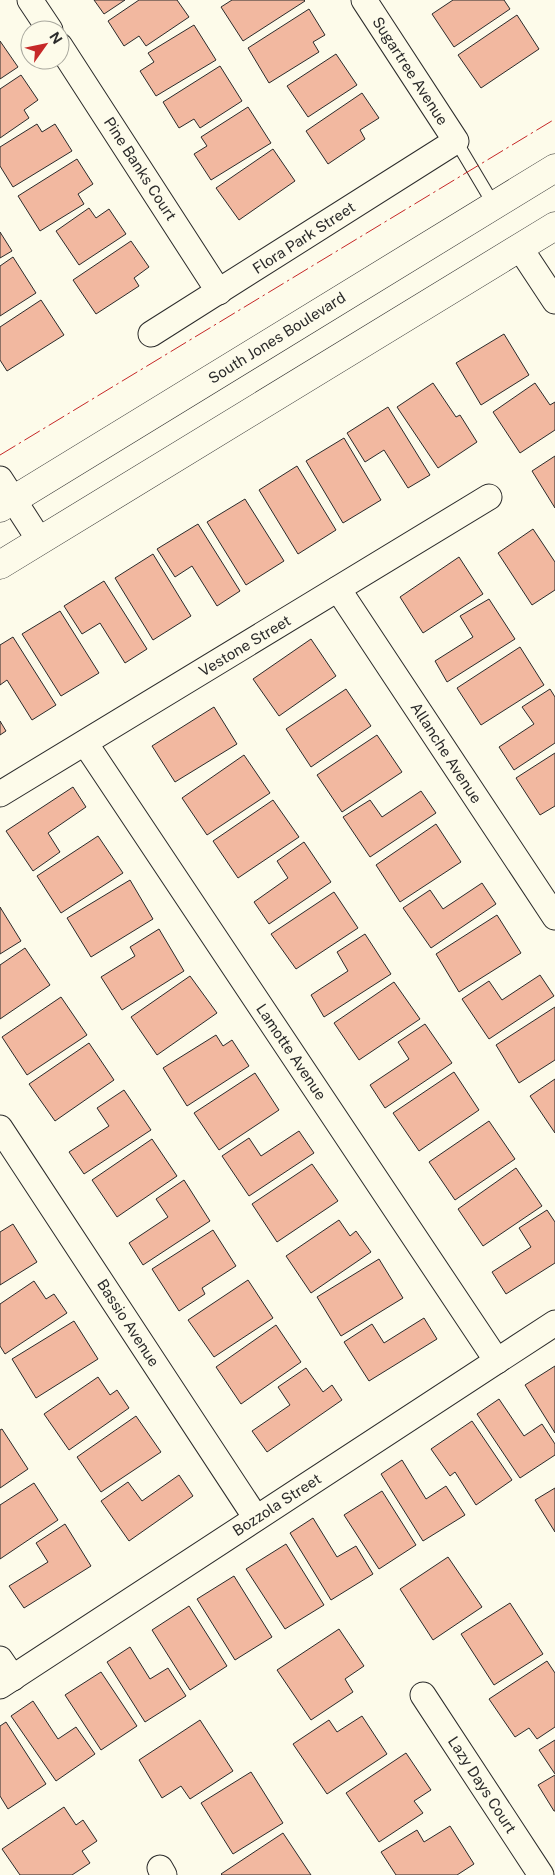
<svg xmlns="http://www.w3.org/2000/svg" width="555" height="1875" font-family="'Public Sans',sans-serif">
<style>
.building{fill:#f2b8a0;stroke:#2b2b2b}
.lines{fill:none;stroke-linecap:round;stroke-linejoin:round}
.lane-casing{stroke:#2b2b2b;stroke-width:14}
.street-casing{stroke:#2b2b2b;stroke-width:27}
.secondary-casing{stroke:#2b2b2b;stroke-width:29}
.lane{stroke:#fdfbea;stroke-width:12}
.street{stroke:#fdfbea;stroke-width:25}
.secondary{stroke:#fdfbea;stroke-width:28}
.power{stroke:#c62828;stroke-width:1;stroke-dasharray:18 4 2.5 4;stroke-linecap:butt}
.labels{text-anchor:middle;stroke-width:4;stroke-linejoin:round;paint-order:stroke}
.street-label{font-size:15px;fill:#2b2b2b;stroke:#fdfbea}
</style>
<rect width="100%" height="100%" fill="#fdfbea"/>
<!-- building -->
<g class="building">
<polygon points="94,0 125,0 104,14"/>
<polygon points="139,0 177,0 189,17 146,46 139,36 124,46 108,21"/>
<polygon points="232,0 304,0 305,1 243,41 221,7"/>
<polygon points="453,0 504,0 510,9 454,47 432,14"/>
<polygon points="309,9 325,35 313,42 319,52 269,83 248,48"/>
<polygon points="517,15 539,49 481,88 458,55"/>
<polygon points="194,25 216,60 156,96 140,71 154,62 148,53"/>
<polygon points="0,41 18,67 0,79"/>
<polygon points="336,54 357,85 308,117 287,86"/>
<polygon points="220,66 242,101 200,128 194,119 179,128 163,102"/>
<polygon points="21,75 38,100 24,110 29,118 0,138 0,89"/>
<polygon points="362,93 379,118 360,130 365,139 328,164 306,131"/>
<polygon points="248,107 271,143 211,180 194,154 207,146 201,137"/>
<polygon points="37,124 42,132 55,124 72,151 13,187 0,166 0,147"/>
<polygon points="273,149 295,181 239,220 216,188"/>
<polygon points="77,159 93,184 78,194 84,204 40,231 18,196"/>
<polygon points="89,208 96,218 109,209 126,234 79,265 56,231"/>
<polygon points="0,232 12,251 0,258"/>
<polygon points="131,241 149,267 134,278 139,286 96,314 73,280"/>
<polygon points="13,257 36,293 0,316 0,266"/>
<polygon points="41,300 64,335 7,371 0,360 0,327"/>
<polygon points="504,334 529,375 481,405 456,363"/>
<polygon points="433,383 456,417 460,415 477,442 438,468 397,407"/>
<polygon points="535,383 550,405 555,402 555,430 520,453 493,412"/>
<polygon points="388,407 430,475 408,488 384,450 365,462 347,433"/>
<polygon points="344,438 381,500 343,523 306,461"/>
<polygon points="555,456 555,508 532,471"/>
<polygon points="297,466 336,530 298,554 259,490"/>
<polygon points="245,499 284,561 246,585 207,522"/>
<polygon points="198,524 240,591 217,606 192,566 175,577 157,549"/>
<polygon points="533,529 555,562 555,590 532,605 498,553"/>
<polygon points="153,554 191,616 153,640 115,578"/>
<polygon points="459,557 483,594 423,633 400,597"/>
<polygon points="104,581 147,649 125,663 100,623 82,634 64,606"/>
<polygon points="489,599 515,639 447,682 435,661 473,637 460,616"/>
<polygon points="60,611 99,673 61,696 22,634"/>
<polygon points="13,637 56,705 32,720 7,680 0,685 0,645"/>
<polygon points="311,639 336,676 279,716 253,679"/>
<polygon points="520,647 544,685 481,725 457,688"/>
<polygon points="346,689 371,726 311,767 286,729"/>
<polygon points="550,689 555,697 555,743 514,770 499,747 534,724 522,707"/>
<polygon points="214,707 237,744 175,782 152,746"/>
<polygon points="0,721 6,731 0,735"/>
<polygon points="377,735 402,772 342,812 317,775"/>
<polygon points="555,753 555,806 540,815 516,778"/>
<polygon points="244,755 270,793 207,835 182,798"/>
<polygon points="73,787 86,807 48,833 60,852 33,871 6,831"/>
<polygon points="421,791 436,813 370,857 343,817 370,800 382,817"/>
<polygon points="273,800 299,837 238,878 213,841"/>
<polygon points="436,824 461,862 400,902 376,865"/>
<polygon points="98,836 123,873 61,913 37,876"/>
<polygon points="304,842 331,882 269,924 254,902 288,878 277,861"/>
<polygon points="130,880 153,919 91,957 67,918"/>
<polygon points="482,883 496,904 431,948 403,908 430,890 443,909"/>
<polygon points="334,892 358,928 296,969 271,934"/>
<polygon points="0,907 21,941 0,954"/>
<polygon points="497,915 521,953 459,992 436,954"/>
<polygon points="159,929 184,971 122,1010 101,977 135,956 130,947"/>
<polygon points="365,934 391,974 324,1017 311,995 348,971 337,952"/>
<polygon points="25,948 50,985 0,1019 0,965"/>
<polygon points="540,975 554,996 489,1039 462,999 489,981 502,1000"/>
<polygon points="190,976 217,1013 157,1055 131,1017"/>
<polygon points="394,982 420,1019 359,1060 334,1023"/>
<polygon points="61,997 87,1035 27,1075 2,1037"/>
<polygon points="555,1007 555,1060 519,1083 496,1045"/>
<polygon points="425,1024 452,1063 385,1108 370,1085 409,1059 398,1042"/>
<polygon points="216,1035 223,1046 232,1040 249,1066 187,1106 163,1068"/>
<polygon points="89,1043 114,1080 55,1121 29,1084"/>
<polygon points="454,1072 479,1110 419,1151 393,1113"/>
<polygon points="255,1073 279,1110 219,1150 194,1113"/>
<polygon points="555,1079 555,1133 530,1096"/>
<polygon points="124,1090 151,1130 84,1174 69,1152 109,1126 97,1108"/>
<polygon points="489,1121 515,1159 455,1200 429,1162"/>
<polygon points="299,1131 314,1153 249,1196 222,1156 249,1138 261,1156"/>
<polygon points="152,1139 177,1176 117,1217 92,1180"/>
<polygon points="312,1164 338,1201 277,1242 252,1204"/>
<polygon points="516,1168 542,1206 483,1246 458,1209"/>
<polygon points="184,1180 210,1221 143,1265 129,1243 168,1217 156,1199"/>
<polygon points="547,1210 555,1222 555,1263 506,1294 492,1272 531,1247 519,1228"/>
<polygon points="339,1220 350,1236 356,1231 371,1252 311,1293 286,1256"/>
<polygon points="13,1224 37,1262 0,1285 0,1232"/>
<polygon points="213,1230 236,1266 202,1288 205,1294 179,1311 152,1269"/>
<polygon points="379,1259 403,1298 341,1336 317,1297"/>
<polygon points="248,1280 273,1318 214,1357 188,1320"/>
<polygon points="34,1281 46,1299 54,1294 67,1313 5,1354 0,1346 0,1304"/>
<polygon points="424,1318 437,1339 369,1381 344,1342 372,1324 384,1343"/>
<polygon points="74,1321 98,1359 36,1398 12,1359"/>
<polygon points="276,1325 301,1362 241,1404 216,1367"/>
<polygon points="555,1366 555,1433 525,1385"/>
<polygon points="306,1368 323,1392 332,1385 342,1400 267,1452 252,1431 290,1405 278,1387"/>
<polygon points="98,1377 110,1395 117,1390 129,1408 69,1450 44,1414"/>
<polygon points="499,1399 524,1436 542,1424 555,1444 555,1455 520,1478 477,1414"/>
<polygon points="136,1416 161,1452 101,1492 77,1457"/>
<polygon points="472,1421 512,1480 476,1505 455,1472 450,1476 431,1449"/>
<polygon points="2,1429 28,1469 0,1488 0,1430"/>
<polygon points="402,1460 426,1499 446,1486 465,1515 423,1541 381,1474"/>
<polygon points="179,1475 193,1496 129,1541 101,1501 128,1482 142,1501"/>
<polygon points="34,1483 58,1520 0,1559 0,1505"/>
<polygon points="555,1488 555,1532 535,1500"/>
<polygon points="382,1491 416,1545 379,1569 344,1515"/>
<polygon points="313,1518 337,1557 356,1546 373,1574 331,1600 290,1533"/>
<polygon points="65,1524 91,1566 24,1608 9,1586 48,1562 36,1543"/>
<polygon points="286,1544 324,1605 285,1629 246,1569"/>
<polygon points="448,1557 482,1607 433,1640 400,1589"/>
<polygon points="234,1576 272,1637 235,1660 197,1599"/>
<polygon points="510,1603 543,1654 494,1685 461,1634"/>
<polygon points="189,1606 227,1666 190,1690 152,1630"/>
<polygon points="339,1629 364,1666 345,1679 353,1692 311,1720 277,1670"/>
<polygon points="130,1647 150,1679 168,1668 186,1696 145,1722 107,1662"/>
<polygon points="547,1661 555,1673 555,1727 537,1739 529,1728 515,1737 489,1699"/>
<polygon points="101,1672 137,1726 101,1750 65,1695"/>
<polygon points="33,1701 58,1739 76,1727 95,1754 56,1781 11,1716"/>
<polygon points="362,1716 387,1754 327,1794 293,1744 329,1720 337,1732"/>
<polygon points="200,1720 233,1771 190,1799 181,1786 162,1798 139,1760"/>
<polygon points="6,1722 46,1784 8,1809 0,1796 0,1726"/>
<polygon points="555,1740 555,1774 539,1750"/>
<polygon points="406,1753 431,1790 414,1801 423,1813 379,1842 346,1793"/>
<polygon points="251,1772 283,1823 233,1854 201,1803"/>
<polygon points="555,1775 555,1811 554,1811 538,1785"/>
<polygon points="64,1807 76,1825 83,1820 97,1841 82,1851 90,1863 72,1875 20,1875 2,1849"/>
<polygon points="450,1826 474,1864 457,1875 396,1875 381,1852 417,1830 424,1842"/>
<polygon points="283,1833 311,1875 222,1875 221,1874"/>
</g>
<g class="lines">
<!-- lane casing -->
<g class="lane-casing">
<polyline id="lane" points="456,141 494,205"/>
</g>
<!-- street casing -->
<g class="street-casing">
<g id="street">
<polyline points="30,0 50,30"/>
<polyline points="60,46 219,292"/>
<polyline points="520,248 555,301"/>
<polyline points="151,334 456,141 364,0"/>
<polyline points="0,479 40,541"/>
<polyline points="338,589 555,917"/>
<polyline points="85,743 497,1361"/>
<polyline points="0,794 489,497"/>
<polyline points="0,1128 256,1518"/>
<polyline points="0,1659 13,1678"/>
<polyline points="0,1686 555,1323"/>
<polyline points="423,1695 541,1875"/>
<polyline points="160,1868 164,1875"/>
</g>
</g>
<!-- secondary casing -->
<g class="secondary-casing">
<g id="secondary">
<polyline points="0,508 555,168"/>
<polyline points="0,565 555,226"/>
</g>
</g>
<!-- lane -->
<use href="#lane" class="lane"/>
<!-- street -->
<use href="#street" class="street"/>
<!-- secondary -->
<use href="#secondary" class="secondary"/>
<!-- power -->
<polyline class="power" points="0,455 555,119"/>
</g>
<g class="labels">
<!-- street labels -->
<g class="street-label">
<text transform="translate(410 71) rotate(57)" y="5">Sugartree Avenue</text>
<text transform="translate(140 169) rotate(57)" y="5">Pine Banks Court</text>
<text transform="translate(304 238) rotate(-33)" y="5">Flora Park Street</text>
<text transform="translate(277 338) rotate(-32)" y="5">South Jones Boulevard</text>
<text transform="translate(245 646) rotate(-31)" y="5">Vestone Street</text>
<text transform="translate(446 753) rotate(57)" y="5">Allanche Avenue</text>
<text transform="translate(291 1052) rotate(56)" y="5">Lamotte Avenue</text>
<text transform="translate(128 1323) rotate(57)" y="5">Bassio Avenue</text>
<text transform="translate(277 1505) rotate(-33)" y="5">Bozzola Street</text>
<text transform="translate(482 1785) rotate(57)" y="5">Lazy Days Court</text>
</g>
</g>
<!-- north arrow -->
<g transform="translate(45 45) rotate(57)"><circle r="24" fill="#fdfbea" stroke="#a9a89e"/>
<path d="M0-4L9 19L0 12L-9 19Z" fill="#c62828"/>
<text y="-8" font-size="14" font-weight="bold" text-anchor="middle" fill="#2b2b2b">N</text>
</g>
</svg>
